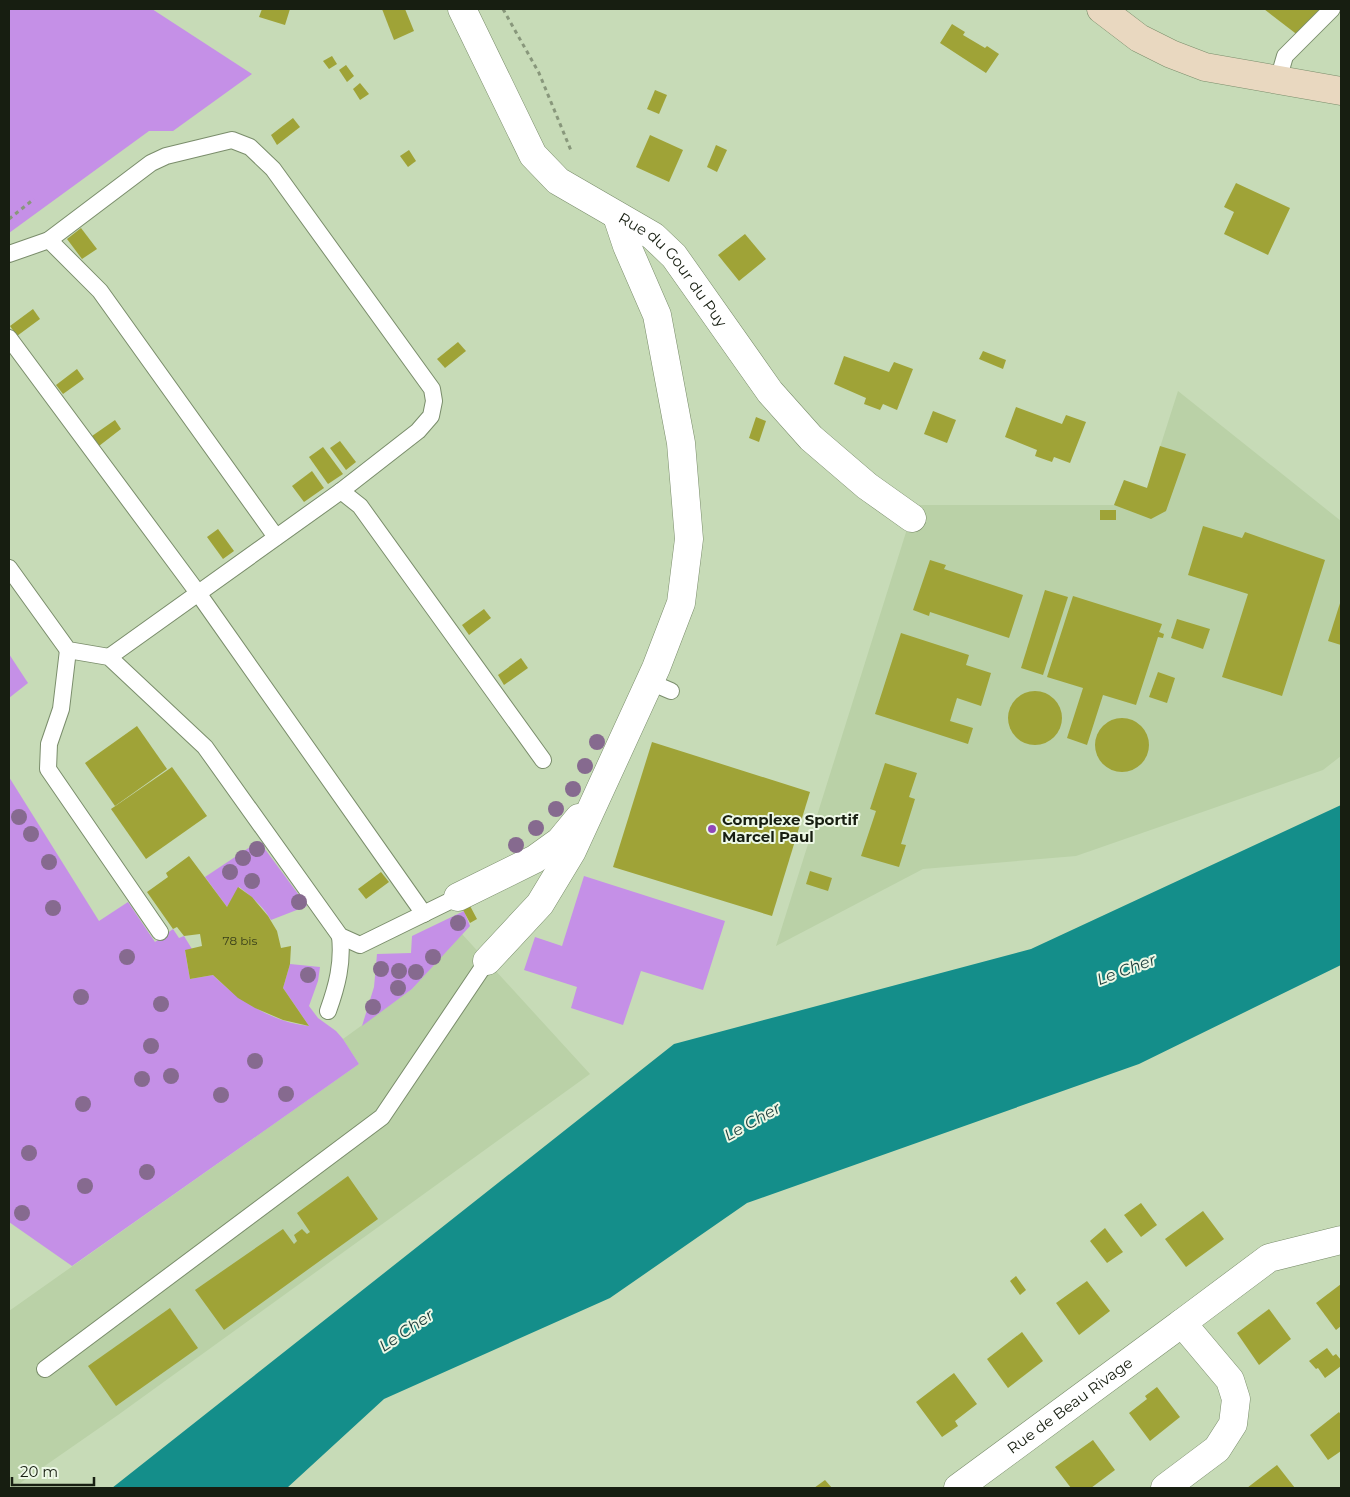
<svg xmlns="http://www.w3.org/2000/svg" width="1350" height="1497" font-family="Montserrat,sans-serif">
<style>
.built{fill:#bad1a7}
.green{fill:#c590e7}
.water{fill:#148e8a}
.building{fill:#9fa337}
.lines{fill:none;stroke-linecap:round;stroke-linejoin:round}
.lane-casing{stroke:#7a8d6b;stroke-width:18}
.street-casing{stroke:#7a8d6b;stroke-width:29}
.secondary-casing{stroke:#7a8d6b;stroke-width:29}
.path{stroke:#88977b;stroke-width:3;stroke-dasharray:4 4;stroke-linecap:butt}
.lane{stroke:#fff;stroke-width:16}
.street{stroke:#fff;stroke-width:28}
.secondary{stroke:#e9d8c0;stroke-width:28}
.tree{fill:#866a8f}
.poi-dot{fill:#9147ba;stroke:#edf8e6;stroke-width:2}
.labels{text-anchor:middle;stroke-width:4;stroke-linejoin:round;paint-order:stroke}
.number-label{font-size:12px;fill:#393f1a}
.street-label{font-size:15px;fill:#171e11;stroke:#edf8e6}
.poi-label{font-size:15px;font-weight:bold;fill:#171e11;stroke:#edf8e6;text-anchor:start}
.water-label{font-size:16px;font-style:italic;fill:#1d3d3c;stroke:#edf8e6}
</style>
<rect width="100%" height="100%" fill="#c7dbb7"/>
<!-- built -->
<g class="built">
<polygon points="1178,391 1341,521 1341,756 1323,770 1076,856 923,869 776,946 907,529 916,505 1114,505 1124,480 1147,488"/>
<polygon points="462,934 590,1074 118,1415 13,1488 9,1488 9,1311 359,1064 343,1039 412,989"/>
</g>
<!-- green -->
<g class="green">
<polygon points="9,9 152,9 252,74 173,131 149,131 9,233"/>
<polygon points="9,654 28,683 9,698"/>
<path d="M 9,777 L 99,921 L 128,902 L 155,942 L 173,929 L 179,938 L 184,936 L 192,949 L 185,951 L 190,979 L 213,975 C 239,1001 272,1022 309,1026 L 283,988 L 290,964 L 320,967 L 318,981 L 309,1006 L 318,1018 L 336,1031 L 343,1039 L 359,1064 L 72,1266 L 9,1222 Z"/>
<path d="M 259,841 L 307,906 L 271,920 C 263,906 251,896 239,887 L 227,907 L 205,877 Z"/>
<polygon points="584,876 725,921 703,990 641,971 623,1025 571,1008 577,987 524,970 535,937 562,946"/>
<polygon points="464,911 470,926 412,989 362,1026 374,987 377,954 411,953 412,936"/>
</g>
<!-- water -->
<polygon class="water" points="1341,805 1341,965 1139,1064 747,1203 610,1298 384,1399 287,1488 112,1488 674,1044 1031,949"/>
<!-- building -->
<g class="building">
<polygon points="262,9 290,9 285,25 259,17"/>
<polygon points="382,9 405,9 414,31 394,40"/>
<polygon points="1264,9 1318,9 1319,10 1299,36"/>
<polygon points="952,24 965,32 963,35 985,48 987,46 999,54 986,73 940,43"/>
<polygon points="332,56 337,64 329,69 323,61"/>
<polygon points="346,65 354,76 347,82 339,70"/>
<polygon points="360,83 369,94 360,100 353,89"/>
<polygon points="655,90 667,95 659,114 647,109"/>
<polygon points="293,118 300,127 277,145 271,135"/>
<polygon points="650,135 683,150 669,182 636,167"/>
<polygon points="716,145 727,150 717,172 707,167"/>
<polygon points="409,150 416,161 408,167 400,156"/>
<polygon points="1236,183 1290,208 1268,255 1224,234 1234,212 1224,207"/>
<polygon points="81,228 97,249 82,259 67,239"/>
<polygon points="745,234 766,259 739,281 718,255"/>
<polygon points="33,309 40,319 17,336 10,326"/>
<polygon points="458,342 466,351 445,368 437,359"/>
<polygon points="983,351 1006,360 1003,369 979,359"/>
<polygon points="844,356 889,372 894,362 913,369 897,410 883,404 880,410 864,404 866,398 834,384"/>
<polygon points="77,369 84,379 63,394 56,385"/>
<polygon points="1016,407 1062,424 1066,415 1086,422 1070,463 1054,457 1052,462 1035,456 1037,450 1005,437"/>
<polygon points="933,411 956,420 947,443 924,434"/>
<polygon points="756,417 766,421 759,442 749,438"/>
<polygon points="115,420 121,429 99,446 92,436"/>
<polygon points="340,441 356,462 346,470 330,448"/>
<polygon points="1160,446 1186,454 1166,511 1151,519 1114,505 1124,480 1147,488"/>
<polygon points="323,447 343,474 328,484 309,457"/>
<polygon points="312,471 324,488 304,502 292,486"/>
<rect x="1100" y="510" width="16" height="10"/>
<polygon points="1203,526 1242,538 1245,532 1325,560 1282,696 1222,677 1248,594 1188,575"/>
<polygon points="218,529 234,551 223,559 207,537"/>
<polygon points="930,560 946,565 944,569 1023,595 1009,638 930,612 929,616 913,610"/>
<polygon points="1045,590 1068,597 1043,675 1021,668"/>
<polygon points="1073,596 1162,624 1159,632 1164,634 1163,638 1158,637 1136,705 1103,695 1087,745 1067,738 1083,688 1047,677"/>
<polygon points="1341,600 1341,645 1328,641"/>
<polygon points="484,609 491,618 469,635 462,625"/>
<polygon points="1177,619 1210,629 1203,649 1171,638"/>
<polygon points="901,633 969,655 966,665 991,673 981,706 957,698 950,721 973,728 968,744 875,714"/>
<polygon points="521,658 528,668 504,685 498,675"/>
<polygon points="1158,672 1175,678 1167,703 1149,697"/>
<circle cx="1035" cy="718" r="27"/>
<circle cx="1122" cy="745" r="27"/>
<polygon points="137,726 167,769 115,806 85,763"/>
<polygon points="652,742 810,792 772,916 613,867"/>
<polygon points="885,763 917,773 909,797 915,799 901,844 906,845 899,867 861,856 876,811 870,809"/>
<polygon points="172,767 207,816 146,859 111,809"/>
<polygon points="189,856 227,907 238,887 252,897 268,916 277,931 281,948 291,946 290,964 283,988 309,1026 283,1020 255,1008 238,998 213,975 190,979 185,950 202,946 200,934 184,936 177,927 173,929 147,892 168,877 166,873"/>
<polygon points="810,871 832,878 828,891 806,884"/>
<polygon points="381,872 389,882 366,899 358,889"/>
<polygon points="469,904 477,919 470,923 462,908"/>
<polygon points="348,1176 378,1219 224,1330 195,1290 283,1229 294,1244 297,1241 294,1235 302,1229 307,1234 310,1232 297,1213"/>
<polygon points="1141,1203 1157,1225 1141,1237 1124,1215"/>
<polygon points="1203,1211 1224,1239 1186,1267 1165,1239"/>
<polygon points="1105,1228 1123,1252 1107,1263 1090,1241"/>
<polygon points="1016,1276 1026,1290 1020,1295 1010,1281"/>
<polygon points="1087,1281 1110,1311 1079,1335 1056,1303"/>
<polygon points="1341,1284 1341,1326 1336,1330 1316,1303"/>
<polygon points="170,1308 198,1348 116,1406 88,1366"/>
<polygon points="1269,1309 1291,1339 1259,1365 1237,1333"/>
<polygon points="1022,1332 1043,1361 1008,1388 987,1359"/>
<polygon points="1327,1348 1333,1356 1336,1354 1341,1360 1341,1366 1325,1378 1318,1368 1316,1369 1309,1361"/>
<polygon points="954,1373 977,1404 955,1421 958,1426 942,1437 916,1402"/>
<polygon points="1157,1387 1180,1417 1150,1441 1129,1413 1147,1399 1145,1396"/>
<polygon points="1339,1412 1341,1415 1341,1451 1328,1460 1310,1435"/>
<polygon points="1093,1440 1115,1470 1091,1488 1071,1488 1055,1467"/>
<polygon points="1277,1465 1295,1488 1247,1488"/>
<polygon points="825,1480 832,1488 814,1488"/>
</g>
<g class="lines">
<!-- lane casing -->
<g class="lane-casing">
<g id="lane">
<polyline points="1278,80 1285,56 1332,9"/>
<polyline points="49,240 100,291 276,537"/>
<polyline points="9,254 49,240 151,163 166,156 232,140 250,147 273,169 432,389 434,401 431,416 418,431 341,491 109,657"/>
<polyline points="9,338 198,593 424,914"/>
<polyline points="341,491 360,506 543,760"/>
<polyline points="9,568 68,650 109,657 205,747 340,936 360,945 458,897"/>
<polyline points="68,650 61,709 49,744 48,769 160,932"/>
<polyline points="650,682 671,691"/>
<path d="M 328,1011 C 337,986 343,963 340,936"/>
<polyline points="45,1369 382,1117 487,961"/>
</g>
</g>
<!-- street casing -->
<g class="street-casing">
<g id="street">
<path id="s1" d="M 462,9 L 533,155 L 558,181 L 653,236 L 674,256 L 770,392 L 811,438 L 867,486 L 912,518"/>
<polyline points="458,897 535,859 560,841 579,818"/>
<polyline points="487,961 540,904 572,851 656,668 681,603 689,539 681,443 657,315 627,246 617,216"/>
<path id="s2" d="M 958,1488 L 1182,1323"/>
<polyline points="1165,1488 1217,1449 1233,1424 1236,1399 1230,1380 1182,1323 1269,1258 1341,1240"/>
</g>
</g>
<!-- secondary casing -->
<g class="secondary-casing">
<polyline id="secondary" points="1101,9 1139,38 1171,54 1205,67 1341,91"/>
</g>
<!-- path -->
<g class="path">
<polyline points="503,9 539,73 572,153"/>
<polyline points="9,219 34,199"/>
</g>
<!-- lane -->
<use href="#lane" class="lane"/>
<!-- street -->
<use href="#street" class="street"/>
<!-- secondary -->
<use href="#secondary" class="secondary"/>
</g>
<!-- trees -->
<g class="tree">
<circle cx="597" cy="742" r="8"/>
<circle cx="585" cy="766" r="8"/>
<circle cx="573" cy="789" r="8"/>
<circle cx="556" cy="809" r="8"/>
<circle cx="19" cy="817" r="8"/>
<circle cx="536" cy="828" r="8"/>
<circle cx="31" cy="834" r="8"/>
<circle cx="516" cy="845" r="8"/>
<circle cx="257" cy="849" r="8"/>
<circle cx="243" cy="858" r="8"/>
<circle cx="49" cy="862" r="8"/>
<circle cx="230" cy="872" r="8"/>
<circle cx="252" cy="881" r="8"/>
<circle cx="299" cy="902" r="8"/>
<circle cx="53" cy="908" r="8"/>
<circle cx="458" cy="923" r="8"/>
<circle cx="127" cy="957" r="8"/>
<circle cx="433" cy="957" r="8"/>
<circle cx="381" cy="969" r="8"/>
<circle cx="399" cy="971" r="8"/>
<circle cx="416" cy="972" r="8"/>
<circle cx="308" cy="975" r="8"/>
<circle cx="398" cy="988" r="8"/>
<circle cx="81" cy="997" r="8"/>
<circle cx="161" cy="1004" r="8"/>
<circle cx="373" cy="1007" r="8"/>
<circle cx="151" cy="1046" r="8"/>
<circle cx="255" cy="1061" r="8"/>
<circle cx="171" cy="1076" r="8"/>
<circle cx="142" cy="1079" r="8"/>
<circle cx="286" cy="1094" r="8"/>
<circle cx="221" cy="1095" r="8"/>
<circle cx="83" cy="1104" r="8"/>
<circle cx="29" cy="1153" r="8"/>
<circle cx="147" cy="1172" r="8"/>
<circle cx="85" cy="1186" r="8"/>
<circle cx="22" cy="1213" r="8"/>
</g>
<!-- markers -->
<circle class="poi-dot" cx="712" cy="829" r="5"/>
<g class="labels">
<!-- number labels -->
<g class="number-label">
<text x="240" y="945">78 bis</text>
</g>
<!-- street labels -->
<g class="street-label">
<text dy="5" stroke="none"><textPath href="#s1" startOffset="346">Rue du Gour du Puy</textPath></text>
<text dy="5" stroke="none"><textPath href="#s2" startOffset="139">Rue de Beau Rivage</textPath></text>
</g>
<!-- poi labels -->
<g class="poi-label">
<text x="722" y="825">Complexe Sportif<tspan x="722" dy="17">Marcel Paul</tspan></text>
</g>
<!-- water labels -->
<g class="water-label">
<text transform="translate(1126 969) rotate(-20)" y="6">Le Cher</text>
<text transform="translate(752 1121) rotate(-29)" y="6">Le Cher</text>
<text transform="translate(406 1330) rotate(-34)" y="6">Le Cher</text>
</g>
</g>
<!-- border -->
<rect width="1350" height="1497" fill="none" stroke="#171e11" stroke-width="20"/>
<!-- scale -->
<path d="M12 1477v8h82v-8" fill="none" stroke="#171e11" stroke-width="2.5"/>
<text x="20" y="1477" font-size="15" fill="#171e11" stroke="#edf8e6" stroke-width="4" paint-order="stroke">20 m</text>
</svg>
